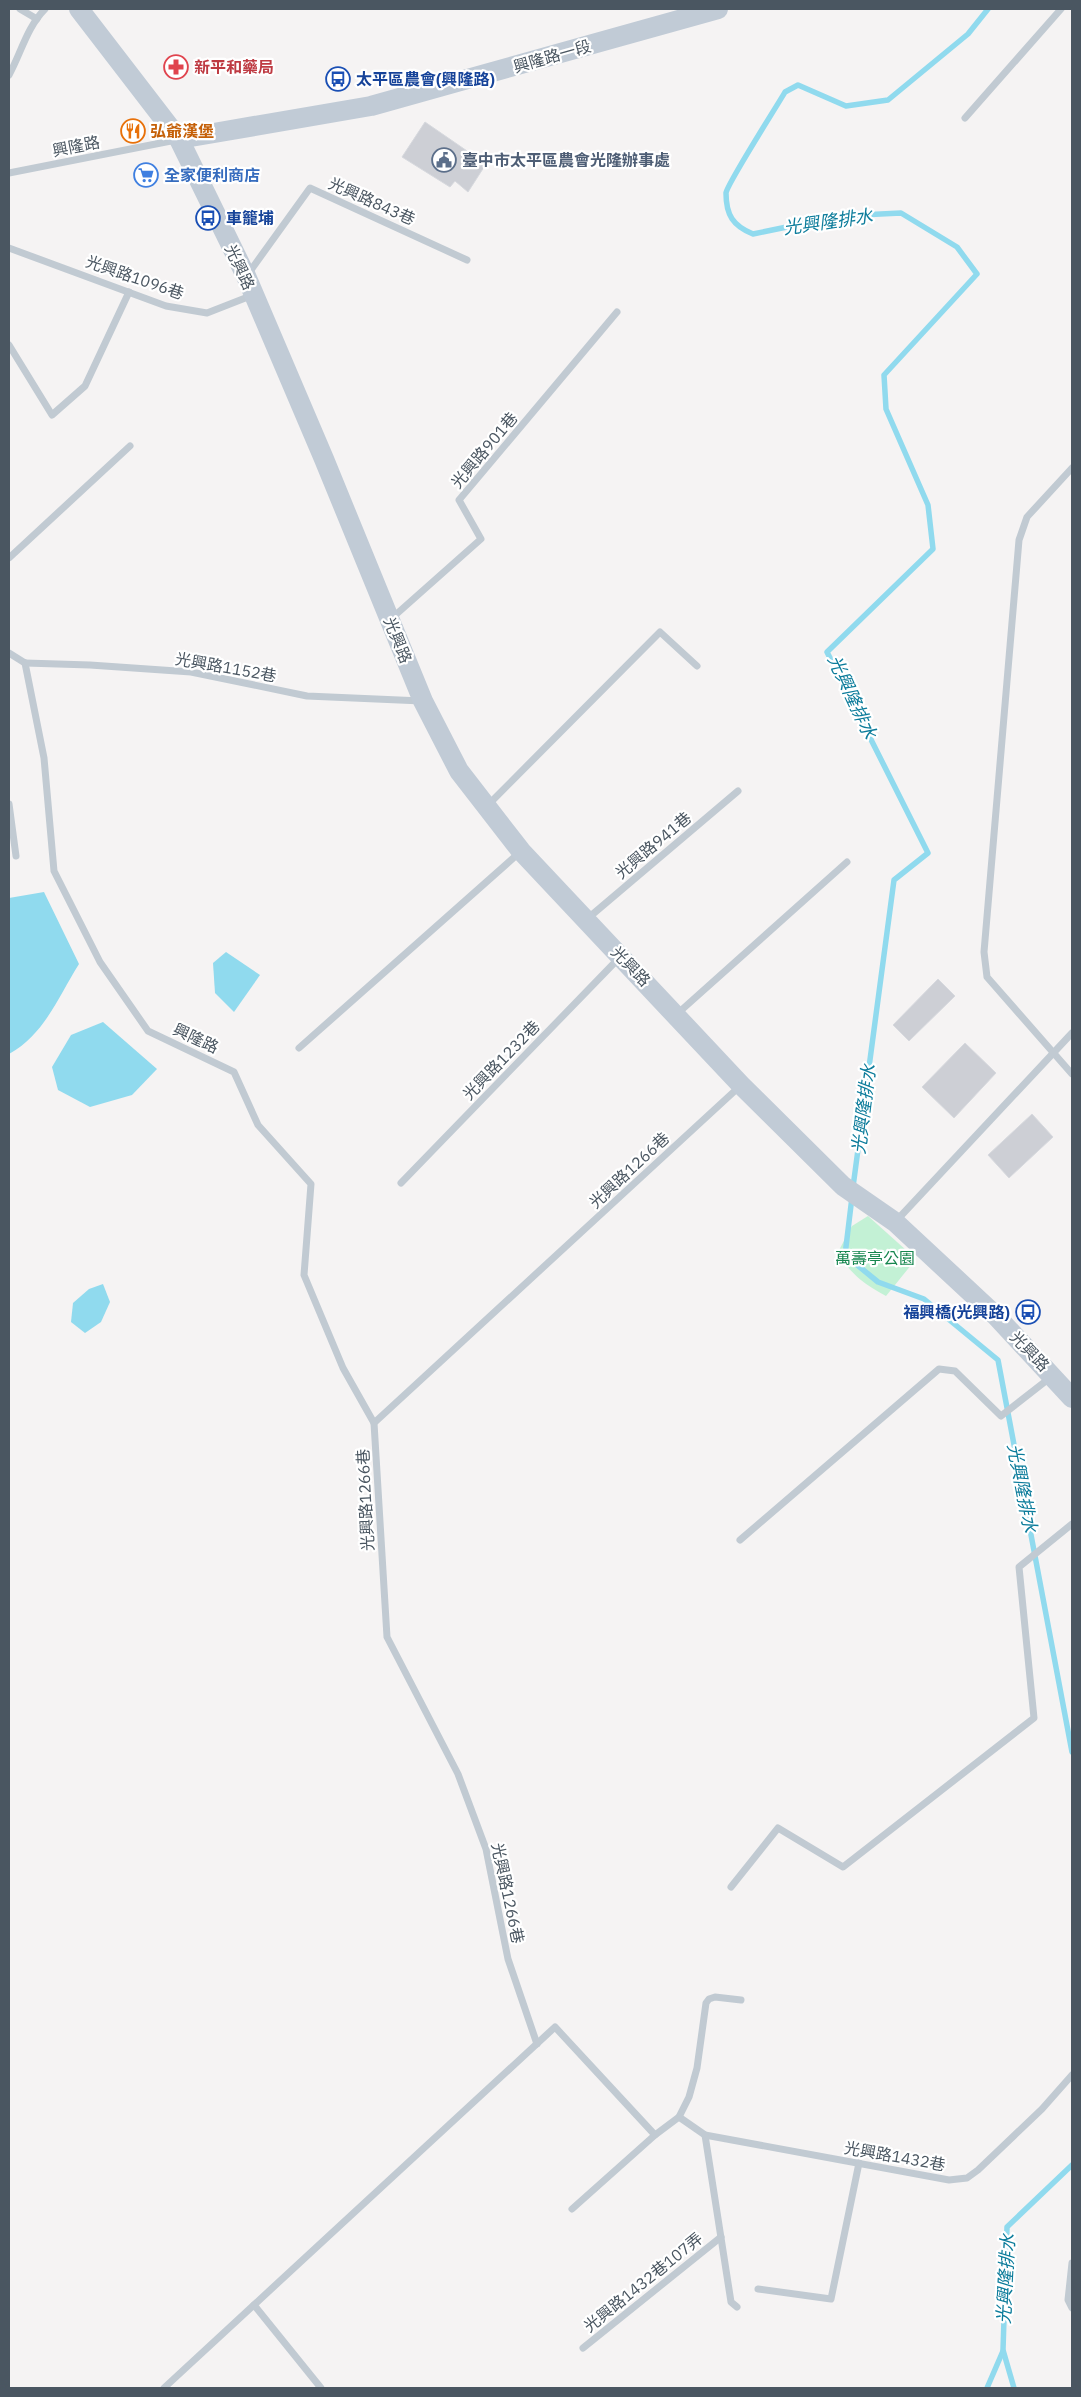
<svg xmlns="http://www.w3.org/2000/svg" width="1081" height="2397" font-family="'IBM Plex Sans','Noto Sans TC',sans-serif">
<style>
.green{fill:#c3f1d5}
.water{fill:#90daee}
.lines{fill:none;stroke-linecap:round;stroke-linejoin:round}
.stream{stroke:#90daee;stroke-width:5.5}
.building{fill:#cdcfd5;stroke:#d7d9de}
.lane{stroke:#c1cad2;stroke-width:7}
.secondary{stroke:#c1cbd6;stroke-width:20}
.labels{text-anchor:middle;stroke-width:4.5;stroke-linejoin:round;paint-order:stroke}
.street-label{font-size:16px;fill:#4a5661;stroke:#fff}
.health-label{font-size:16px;font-weight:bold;fill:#be3a42;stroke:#fff;text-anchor:start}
.transit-label{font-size:16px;font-weight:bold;fill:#164399;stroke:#fff;text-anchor:start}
.food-label{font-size:16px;font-weight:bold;fill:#c56008;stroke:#fff;text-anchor:start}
.service-label{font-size:16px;font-weight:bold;fill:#4e5e75;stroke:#fff;text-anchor:start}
.shop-label{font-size:16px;font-weight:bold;fill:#366cbe;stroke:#fff;text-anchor:start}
.park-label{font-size:16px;fill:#17864f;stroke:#fff}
.water-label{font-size:18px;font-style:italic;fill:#0c7c9b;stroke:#fff}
</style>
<rect width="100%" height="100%" fill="#f5f3f3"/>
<!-- green -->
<path class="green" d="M 868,1216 L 916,1259 L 886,1296 C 864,1284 850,1274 838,1252 L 852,1226 Z"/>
<!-- water -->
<g class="water">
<path d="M 44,892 L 79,964 C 58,997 45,1034 9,1054 L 9,898 Z"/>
<polygon points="226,952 260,975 234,1012 215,993 213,963"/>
<polygon points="103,1022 157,1069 132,1095 90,1107 58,1090 52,1067 71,1035"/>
<polygon points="103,1284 110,1302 101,1322 85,1333 71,1322 73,1303 89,1289"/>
</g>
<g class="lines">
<!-- stream -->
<g class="stream">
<path d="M 853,1187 L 894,880 L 928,853 L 827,652 L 933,549 L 928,505 L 886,409 L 884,375 L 977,274 L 957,247 L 901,213 L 840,216 L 753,234 C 733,226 726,215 726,193 C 727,184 777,106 785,92 L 798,85 L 846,106 L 888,100 L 968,34 L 988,9"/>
<polyline points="852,1197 845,1255 878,1282 924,1299 998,1360 1072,1752"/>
<polyline points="987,2388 1003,2351"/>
<polyline points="1014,2388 1003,2350 1007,2227 1072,2165"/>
</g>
</g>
<!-- building -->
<g class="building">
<polygon points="425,122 486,164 468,192 455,181 450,187 402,157"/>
<polygon points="938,979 955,996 909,1041 893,1025"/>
<polygon points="965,1043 996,1073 954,1118 922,1087"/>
<polygon points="1032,1114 1053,1137 1009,1178 988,1155"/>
</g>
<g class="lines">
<!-- lane -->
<g class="lane">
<polyline points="20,9 37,19"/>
<path d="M 9,75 C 21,53 27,27 45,9"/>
<polyline points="965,118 1061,9"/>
<polyline points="9,173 176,140"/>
<polyline points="9,248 166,306 207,313 253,295"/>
<polyline points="248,274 310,188 467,260"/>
<polyline points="9,345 52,415 85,386 129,292"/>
<polyline points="1072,468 1027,517 1019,540 984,952 987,977 1072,1074"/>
<polyline points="9,558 130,446"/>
<polyline points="392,618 481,539 459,500 617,312"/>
<polyline points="9,653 25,663"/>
<polyline points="25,663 44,758 54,871 100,962 148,1031 234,1072 258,1125 311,1184 304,1275 343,1368 374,1423"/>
<polyline points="25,663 90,665 191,672 307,696 422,701"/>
<polyline points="9,804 16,856"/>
<polyline points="488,805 660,632 697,666"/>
<polyline points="587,919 738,791"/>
<polyline points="677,1014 847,862"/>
<polyline points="299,1048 519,853"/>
<polyline points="401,1183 620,957"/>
<polyline points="897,1220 1072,1033"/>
<polyline points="740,1540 939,1369 955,1371 1001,1416 1051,1377"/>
<polyline points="731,1887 778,1828 843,1867 1034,1718 1019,1567 1072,1524"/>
<polyline points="537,2044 508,1959 486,1849 458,1774 387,1637 374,1423 739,1087"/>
<polyline points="679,2117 705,2135 949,2180 967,2178 978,2170 1042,2109 1072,2075"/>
<polyline points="705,2135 731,2302 737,2307"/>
<polyline points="572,2209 655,2135 679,2117 689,2097 697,2068 706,2003 709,1999 715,1997 741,2000"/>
<polyline points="1072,2263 1068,2300 1072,2308"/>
<polyline points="758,2289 831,2299 859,2163"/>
<polyline points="254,2305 321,2388"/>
<polyline points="583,2348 721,2237"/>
<polyline points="164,2388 555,2027 655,2135"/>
</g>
<!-- secondary -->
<g class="secondary">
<polyline points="79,9 179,139 246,276 324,459 423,701 459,771 521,851 741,1085 843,1186 895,1222 996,1316 1072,1398"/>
<polyline points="179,139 371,106 718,9"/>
</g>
</g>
<!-- icons -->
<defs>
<g id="pharmacy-ring" transform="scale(1.25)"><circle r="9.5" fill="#fff" stroke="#e0444e" stroke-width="1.5"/><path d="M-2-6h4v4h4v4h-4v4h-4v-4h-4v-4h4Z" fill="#e0444e"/></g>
<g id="bus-ring" transform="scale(1.25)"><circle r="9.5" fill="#fff" stroke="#1a4fb4" stroke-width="1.5"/><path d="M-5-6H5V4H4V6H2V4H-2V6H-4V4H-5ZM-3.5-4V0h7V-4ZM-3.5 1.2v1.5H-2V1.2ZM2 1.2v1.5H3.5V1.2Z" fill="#1a4fb4"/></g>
<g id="restaurant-ring" transform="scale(1.25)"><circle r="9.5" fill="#fff" stroke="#e8710a" stroke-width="1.5"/><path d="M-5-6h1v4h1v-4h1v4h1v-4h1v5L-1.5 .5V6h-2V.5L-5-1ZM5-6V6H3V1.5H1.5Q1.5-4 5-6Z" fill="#e8710a"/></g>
<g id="civic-ring" transform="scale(1.25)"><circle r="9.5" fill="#fff" stroke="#5c6f8a" stroke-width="1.5"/><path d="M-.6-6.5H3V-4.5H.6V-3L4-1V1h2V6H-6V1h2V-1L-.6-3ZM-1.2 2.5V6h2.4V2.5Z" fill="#5c6f8a"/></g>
<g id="supermarket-ring" transform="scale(1.25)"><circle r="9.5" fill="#fff" stroke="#3f7fe0" stroke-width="1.5"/><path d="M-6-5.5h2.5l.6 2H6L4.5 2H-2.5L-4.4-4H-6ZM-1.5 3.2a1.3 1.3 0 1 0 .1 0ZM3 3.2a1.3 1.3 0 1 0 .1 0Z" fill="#3f7fe0"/></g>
</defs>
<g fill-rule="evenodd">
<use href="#pharmacy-ring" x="176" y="67"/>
<use href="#bus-ring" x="338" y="79"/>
<use href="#restaurant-ring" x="133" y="131"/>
<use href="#civic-ring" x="444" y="160"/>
<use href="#supermarket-ring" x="146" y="175"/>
<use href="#bus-ring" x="208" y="218"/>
<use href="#bus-ring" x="1028" y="1312"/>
</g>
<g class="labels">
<!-- street labels -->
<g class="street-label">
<text transform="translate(552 56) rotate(-16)" y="6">興隆路一段</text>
<text transform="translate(76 146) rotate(-11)" y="6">興隆路</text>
<text transform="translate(372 201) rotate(24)" y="6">光興路843巷</text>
<text transform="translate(240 267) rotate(65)" y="6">光興路</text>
<text transform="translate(135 277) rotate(19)" y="6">光興路1096巷</text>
<text transform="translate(484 450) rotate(-50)" y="6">光興路901巷</text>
<text transform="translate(398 640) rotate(68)" y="6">光興路</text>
<text transform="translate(226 667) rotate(10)" y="6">光興路1152巷</text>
<text transform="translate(653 845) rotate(-40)" y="6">光興路941巷</text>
<text transform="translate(631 966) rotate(46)" y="6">光興路</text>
<text transform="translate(196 1038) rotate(25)" y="6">興隆路</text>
<text transform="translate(501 1060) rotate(-46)" y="6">光興路1232巷</text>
<text transform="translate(629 1170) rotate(-43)" y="6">光興路1266巷</text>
<text transform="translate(1030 1351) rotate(46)" y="6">光興路</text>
<text transform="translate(365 1500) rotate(-93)" y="6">光興路1266巷</text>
<text transform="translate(508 1893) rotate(78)" y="6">光興路1266巷</text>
<text transform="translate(895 2156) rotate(10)" y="6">光興路1432巷</text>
<text transform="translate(643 2282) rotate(-39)" y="6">光興路1432巷107弄</text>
</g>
<!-- health labels -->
<g class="health-label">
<text x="194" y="73">新平和藥局</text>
</g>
<!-- transit labels -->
<g class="transit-label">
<text x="356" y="85">太平區農會(興隆路)</text>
<text x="226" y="224">車籠埔</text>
<text x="1010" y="1318" text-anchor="end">福興橋(光興路)</text>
</g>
<!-- food labels -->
<g class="food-label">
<text x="150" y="137">弘爺漢堡</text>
</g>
<!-- service labels -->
<g class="service-label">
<text x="462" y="166">臺中市太平區農會光隆辦事處</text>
</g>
<!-- shop labels -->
<g class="shop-label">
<text x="164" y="181">全家便利商店</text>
</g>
<!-- park labels -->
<g class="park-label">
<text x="875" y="1264">萬壽亭公園</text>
</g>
<!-- water labels -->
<g class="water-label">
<text transform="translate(828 222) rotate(-8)" y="6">光興隆排水</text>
<text transform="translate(852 697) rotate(65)" y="6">光興隆排水</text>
<text transform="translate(864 1109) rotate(-83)" y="6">光興隆排水</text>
<text transform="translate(1022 1488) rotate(79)" y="6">光興隆排水</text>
<text transform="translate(1006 2279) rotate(-87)" y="6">光興隆排水</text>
</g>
</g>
<!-- border -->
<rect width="1081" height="2397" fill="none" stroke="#4a5661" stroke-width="20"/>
</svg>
